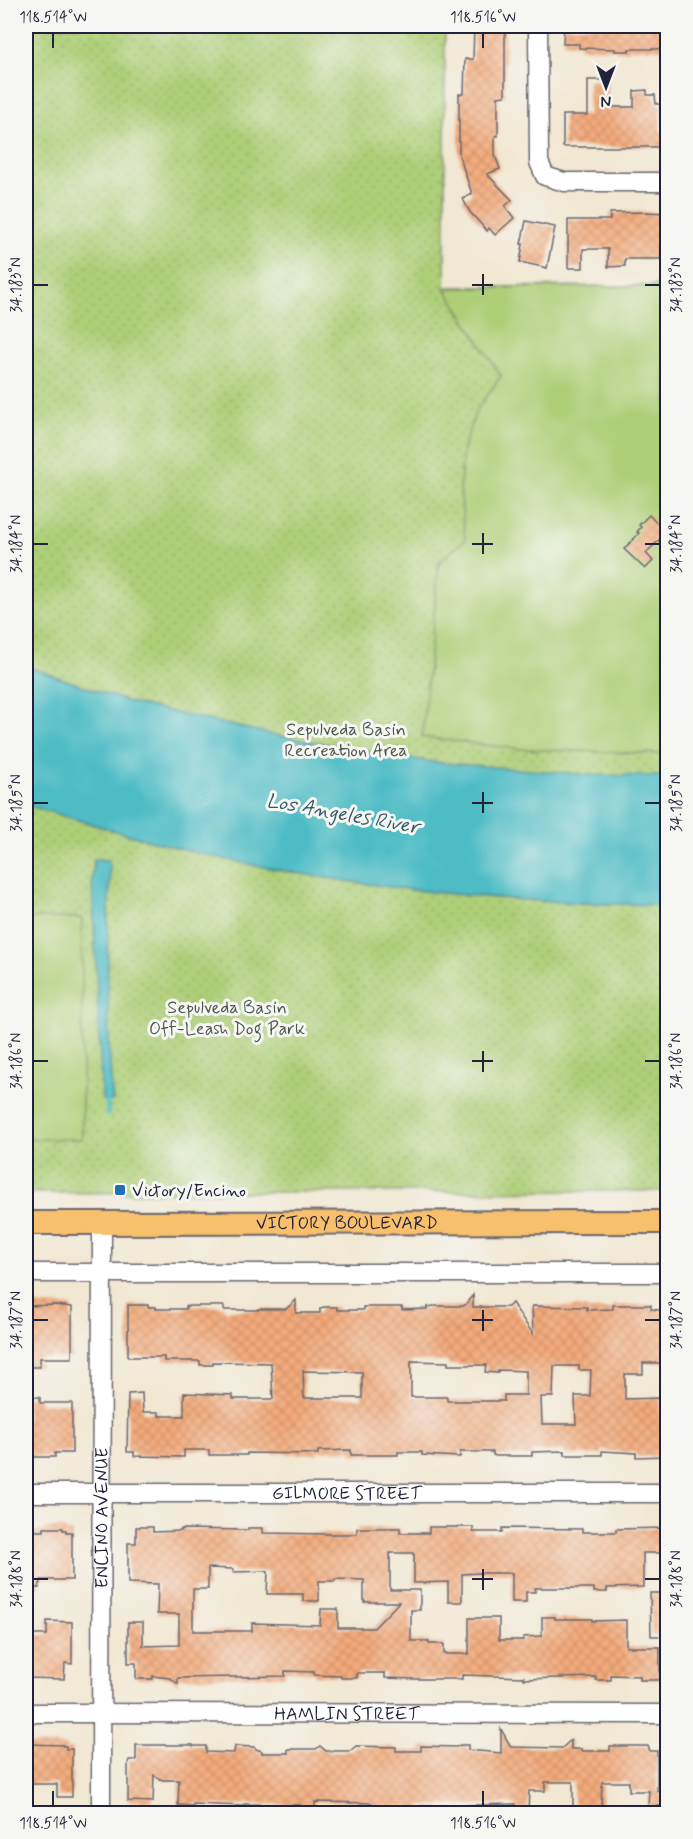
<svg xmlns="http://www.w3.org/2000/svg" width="693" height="1839" font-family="Mynerve,sans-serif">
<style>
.park{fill:url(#park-dots);stroke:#68785a;stroke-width:1.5}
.garden{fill:#aecf78;stroke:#68785a;stroke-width:1.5}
.water{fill:#4dbcc5;stroke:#386f80;stroke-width:1.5}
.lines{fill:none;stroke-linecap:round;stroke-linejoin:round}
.stream{stroke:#4dbcc5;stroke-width:4.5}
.building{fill:url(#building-cross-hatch);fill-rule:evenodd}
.minor-casing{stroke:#6a6770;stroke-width:21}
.major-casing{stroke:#6a6770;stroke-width:26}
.minor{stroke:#fff;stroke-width:18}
.major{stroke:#f8bf6c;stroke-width:22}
.ticks{fill:none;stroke:#22223b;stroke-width:2}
.poi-dot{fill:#1f6fb2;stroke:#f6f6f2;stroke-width:2}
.labels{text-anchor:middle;stroke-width:6;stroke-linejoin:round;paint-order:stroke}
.park-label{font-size:18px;fill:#4c564d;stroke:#f6f6f2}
.poi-label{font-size:18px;fill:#22223b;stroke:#f6f6f2;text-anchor:start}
.street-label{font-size:18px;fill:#22223b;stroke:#f6f6f2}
.water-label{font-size:20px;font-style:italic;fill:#31586b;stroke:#f6f6f2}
.neatline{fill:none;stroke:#22223b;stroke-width:2}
.ticks-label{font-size:15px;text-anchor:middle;fill:#22223b}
</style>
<defs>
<pattern id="park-dots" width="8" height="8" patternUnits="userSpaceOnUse" patternTransform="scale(1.5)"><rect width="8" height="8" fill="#aecf78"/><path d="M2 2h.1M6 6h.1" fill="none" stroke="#95b169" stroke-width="1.8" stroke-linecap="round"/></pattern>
<pattern id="building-cross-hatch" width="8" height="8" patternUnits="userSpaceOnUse" patternTransform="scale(1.5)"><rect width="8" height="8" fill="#f3aa7a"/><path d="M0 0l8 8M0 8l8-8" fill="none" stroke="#d0926a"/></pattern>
</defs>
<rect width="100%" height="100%" fill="#f6f6f2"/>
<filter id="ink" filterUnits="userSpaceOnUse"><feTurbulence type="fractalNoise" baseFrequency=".0167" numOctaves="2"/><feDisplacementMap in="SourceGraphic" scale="12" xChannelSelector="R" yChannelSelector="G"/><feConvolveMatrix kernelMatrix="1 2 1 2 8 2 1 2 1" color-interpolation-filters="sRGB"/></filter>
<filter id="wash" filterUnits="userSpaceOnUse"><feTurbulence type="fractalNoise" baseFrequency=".008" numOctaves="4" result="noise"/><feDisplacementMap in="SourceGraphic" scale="24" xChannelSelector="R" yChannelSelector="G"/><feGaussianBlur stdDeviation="1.35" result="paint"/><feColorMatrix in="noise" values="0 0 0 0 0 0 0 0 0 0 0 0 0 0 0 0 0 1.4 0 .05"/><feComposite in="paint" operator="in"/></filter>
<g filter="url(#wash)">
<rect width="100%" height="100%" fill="#f1e7d2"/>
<!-- park -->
<polygon class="park" points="26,26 445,26 445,287 667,286 667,1191 26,1193"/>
<!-- garden -->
<g class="garden">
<polygon points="667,286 667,754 519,749 422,737 439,562 465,540 460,486 463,449 476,411 501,376 445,288"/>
<rect x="26" y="918" width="56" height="221"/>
</g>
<!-- water -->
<g class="water">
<path d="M 26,666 L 132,703 L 280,736 L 433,762 L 592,775 L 667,776 L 667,905 C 530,904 392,892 258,866 C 179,851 102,827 26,805 Z"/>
<path d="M 94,859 L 109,860 C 111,880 109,900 108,920 C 107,980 107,1041 113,1101 L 102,1100 L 92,880 Z"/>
</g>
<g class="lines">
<!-- stream -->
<polyline class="stream" points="107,1096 108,1114"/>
</g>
<g id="blocks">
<!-- building -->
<g class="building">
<polygon points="474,26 505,26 505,96 498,97 498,136 495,136 495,155 500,169 487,174 512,200 505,206 514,218 495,235 489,228 487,231 470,212 463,199 472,194 459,155 459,94 464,94 465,59 473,59"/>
<polygon points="564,26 663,26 663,49 629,49 629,51 615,51 615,49 579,48 579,44 563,44"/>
<polygon points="588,80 608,80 608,107 634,107 634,91 647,90 647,95 655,95 656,104 660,104 661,132 664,132 664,147 563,147 563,115 588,115"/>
<polygon points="645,212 668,213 668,244 661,244 661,259 625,259 625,266 608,267 608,249 583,249 583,268 568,268 568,220 610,220 610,213"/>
<polygon points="526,221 555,227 547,268 520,262 523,244 521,244"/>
<polygon points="649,515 666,533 646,553 653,561 645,569 624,549 639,533 637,532 641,527 639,525"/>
<path d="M 473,1295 L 473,1307 L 508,1307 L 512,1303 L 533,1334 L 532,1306 L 587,1307 L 587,1310 L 613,1309 L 613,1305 L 651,1305 L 651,1309 L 668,1311 L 668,1363 L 643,1363 L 643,1374 L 625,1374 L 625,1399 L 661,1398 L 660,1431 L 668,1430 L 668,1456 L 636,1457 L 636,1453 L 602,1451 L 602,1455 L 565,1455 L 565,1451 L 532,1452 L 532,1456 L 496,1456 L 493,1455 L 493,1452 L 460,1452 L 460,1457 L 422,1455 L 422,1452 L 398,1452 L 398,1455 L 351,1455 L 351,1450 L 318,1451 L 318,1454 L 247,1453 L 247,1455 L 209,1455 L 209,1450 L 184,1450 L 184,1457 L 134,1456 L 134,1452 L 127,1452 L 128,1394 L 142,1393 L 143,1412 L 159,1412 L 159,1416 L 184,1416 L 184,1393 L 233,1395 L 233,1399 L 273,1399 L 271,1363 L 213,1362 L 213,1365 L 200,1365 L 200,1361 L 164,1361 L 164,1357 L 128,1357 L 128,1305 L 148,1305 L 148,1307 L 156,1307 L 156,1309 L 186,1309 L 186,1306 L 224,1306 L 224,1310 L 258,1310 L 258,1309 L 286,1309 L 296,1300 L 296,1313 L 320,1313 L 320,1308 L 324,1307 L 337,1307 L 337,1310 L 363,1310 L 363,1307 L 402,1307 L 402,1310 L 427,1309 L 427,1307 L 434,1306 L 464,1306 ZM 411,1361 L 448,1362 L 448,1365 L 486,1365 L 485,1372 L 498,1373 L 498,1370 L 526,1371 L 526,1395 L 504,1395 L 504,1401 L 447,1401 L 447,1397 L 411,1397 ZM 554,1366 L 579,1366 L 579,1370 L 591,1370 L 590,1396 L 575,1396 L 576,1424 L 542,1424 L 541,1397 L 553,1397 ZM 303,1371 L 362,1372 L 362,1398 L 304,1398 Z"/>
<polygon points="55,1305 72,1307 72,1358 40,1358 40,1367 27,1367 26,1306"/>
<polygon points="26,1397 40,1397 40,1403 72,1403 72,1453 55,1453 55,1457 26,1457"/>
<path d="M 136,1527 L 153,1527 L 153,1532 L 181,1531 L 181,1529 L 248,1530 L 248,1528 L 263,1528 L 263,1533 L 328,1534 L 357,1534 L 357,1528 L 400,1528 L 400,1533 L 429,1533 L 429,1527 L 473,1527 L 473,1532 L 502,1532 L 502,1528 L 582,1529 L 582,1532 L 616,1532 L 616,1529 L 664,1528 L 662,1553 L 643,1553 L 643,1587 L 607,1588 L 607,1592 L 594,1592 L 594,1588 L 535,1588 L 535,1592 L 526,1592 L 526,1602 L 512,1602 L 512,1573 L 480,1573 L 462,1574 L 462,1602 L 448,1602 L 448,1582 L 414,1583 L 414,1553 L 390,1553 L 390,1590 L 420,1590 L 420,1610 L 411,1610 L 411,1641 L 429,1641 L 429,1644 L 444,1644 L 444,1654 L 469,1654 L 469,1618 L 499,1618 L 499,1640 L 523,1640 L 523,1637 L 542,1636 L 542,1617 L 555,1617 L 555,1619 L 592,1619 L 592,1621 L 626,1620 L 626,1647 L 660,1647 L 660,1680 L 640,1680 L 640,1676 L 611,1675 L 611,1680 L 596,1680 L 596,1677 L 524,1679 L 524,1677 L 462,1675 L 462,1679 L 414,1679 L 385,1678 L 385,1673 L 357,1673 L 357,1678 L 341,1678 L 341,1676 L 314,1675 L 314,1672 L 285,1671 L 285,1676 L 178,1678 L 178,1684 L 170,1678 L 153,1676 L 153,1679 L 136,1679 L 136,1663 L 128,1663 L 128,1622 L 143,1622 L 143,1646 L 179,1645 L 179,1614 L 157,1614 L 158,1584 L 128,1583 L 128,1543 L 136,1543 ZM 208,1568 L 233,1569 L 233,1572 L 268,1571 L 267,1594 L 303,1594 L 303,1601 L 319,1601 L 319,1581 L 335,1581 L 335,1579 L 364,1580 L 364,1602 L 399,1602 L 374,1628 L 338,1628 L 338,1609 L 321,1609 L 320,1625 L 252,1623 L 252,1631 L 193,1631 L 193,1589 L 208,1589 Z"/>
<polygon points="44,1528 63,1528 63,1530 66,1530 66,1532 72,1532 72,1580 41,1580 39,1588 27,1588 26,1531 44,1531"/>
<polygon points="650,1593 667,1593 667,1631 664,1631 664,1636 651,1636"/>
<polygon points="47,1621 72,1622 72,1664 65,1663 64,1679 26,1678 26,1635 47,1635"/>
<polygon points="501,1729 511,1747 562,1748 571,1740 571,1749 581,1749 581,1751 610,1751 610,1746 648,1746 650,1751 657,1751 657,1791 663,1791 663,1806 648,1806 649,1791 629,1791 629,1782 602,1782 601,1807 573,1807 573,1782 545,1782 545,1791 529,1791 528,1811 515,1811 515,1804 421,1806 421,1809 408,1809 408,1807 371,1806 372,1803 315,1802 315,1809 301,1809 301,1805 244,1804 243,1806 193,1804 193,1806 178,1805 179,1780 162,1780 154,1775 153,1802 128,1801 128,1763 129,1760 136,1760 136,1745 193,1745 193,1746 206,1746 206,1752 234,1753 235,1746 254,1747 256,1749 262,1751 262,1753 288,1753 288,1749 316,1749 320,1746 326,1751 350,1751 356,1746 396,1747 396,1751 421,1751 421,1746 456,1747 460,1745 468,1745 468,1750 501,1753"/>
<polygon points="26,1744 63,1745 63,1746 66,1746 66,1749 72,1749 72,1797 57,1797 57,1784 26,1784"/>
</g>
</g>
</g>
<g filter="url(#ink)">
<use href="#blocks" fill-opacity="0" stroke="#6a6770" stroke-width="1.5"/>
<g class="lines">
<!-- minor casing -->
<g class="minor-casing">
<g id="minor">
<polyline points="538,26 539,162 545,176 564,182 668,182"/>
<polyline points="26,1273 668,1273"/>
<path id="s1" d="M 26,1493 L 668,1493"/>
<path id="s2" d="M 26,1713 L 668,1714"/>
<path id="s3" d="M 101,1814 L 102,1223"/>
</g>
</g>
<!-- major casing -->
<g class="major-casing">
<g id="major">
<path id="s4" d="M 26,1223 L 668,1222"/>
</g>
</g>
<!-- minor -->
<use href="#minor" class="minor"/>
<!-- major -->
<use href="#major" class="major"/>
</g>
</g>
<!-- ticks -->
<path class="ticks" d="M 53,33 L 53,48M 483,33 L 483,48M 483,274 L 483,295M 33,285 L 48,285M 472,285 L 493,285M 645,285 L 660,285M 483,533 L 483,554M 33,544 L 48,544M 472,544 L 493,544M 645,544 L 660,544M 483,792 L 483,813M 33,803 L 48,803M 472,803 L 493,803M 645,803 L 660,803M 483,1051 L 483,1072M 33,1061 L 48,1061M 472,1061 L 493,1061M 645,1061 L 660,1061M 483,1310 L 483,1331M 33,1320 L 48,1320M 472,1320 L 493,1320M 645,1320 L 660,1320M 483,1569 L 483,1590M 33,1579 L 48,1579M 472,1579 L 493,1579M 645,1579 L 660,1579M 53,1791 L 53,1806M 483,1791 L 483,1806"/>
<!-- markers -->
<rect class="poi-dot" x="114" y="1184" width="12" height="12" rx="3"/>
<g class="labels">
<!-- park labels -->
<g class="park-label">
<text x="346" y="735">Sepulveda Basin<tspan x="346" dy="21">Recreation Area</tspan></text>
<text x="227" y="1013">Sepulveda Basin<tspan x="227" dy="21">Off-Leash Dog Park</tspan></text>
</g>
<!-- poi labels -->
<g class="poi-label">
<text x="132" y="1196">Victory/Encino</text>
</g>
<!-- street labels -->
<g class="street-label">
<text dy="6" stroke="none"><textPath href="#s4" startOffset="321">VICTORY BOULEVARD</textPath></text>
<text dy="6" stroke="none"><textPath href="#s1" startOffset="321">GILMORE STREET</textPath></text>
<text dy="6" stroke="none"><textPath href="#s3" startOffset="296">ENCINO AVENUE</textPath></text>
<text dy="6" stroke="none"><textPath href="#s2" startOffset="321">HAMLIN STREET</textPath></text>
</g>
<!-- water labels -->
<g class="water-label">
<text transform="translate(343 813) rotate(10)" y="7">Los Angeles River</text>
</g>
</g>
<!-- margin -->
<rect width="693" height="1839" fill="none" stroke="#f6f6f2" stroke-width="66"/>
<!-- north arrow -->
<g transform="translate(606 87) rotate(180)" stroke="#f6f6f2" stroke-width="4.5" paint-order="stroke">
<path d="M0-4.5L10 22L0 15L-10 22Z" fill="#22223b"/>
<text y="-9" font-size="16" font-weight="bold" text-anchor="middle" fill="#22223b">N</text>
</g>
<rect x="33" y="33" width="627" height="1773" class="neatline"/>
<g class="ticks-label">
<text x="53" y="22">118.514°W</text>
<text x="483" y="22">118.516°W</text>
<text transform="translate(676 285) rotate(-90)" y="5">34.183°N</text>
<text transform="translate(16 285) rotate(-90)" y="5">34.183°N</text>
<text transform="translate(676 544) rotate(-90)" y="5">34.184°N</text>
<text transform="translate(16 544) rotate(-90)" y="5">34.184°N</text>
<text transform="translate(16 803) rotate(-90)" y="5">34.185°N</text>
<text transform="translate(676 803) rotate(-90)" y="5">34.185°N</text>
<text transform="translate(16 1061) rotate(-90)" y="5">34.186°N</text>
<text transform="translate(676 1061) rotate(-90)" y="5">34.186°N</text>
<text transform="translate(676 1320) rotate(-90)" y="5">34.187°N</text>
<text transform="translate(16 1320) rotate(-90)" y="5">34.187°N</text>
<text transform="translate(16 1579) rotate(-90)" y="5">34.188°N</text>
<text transform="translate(676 1579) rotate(-90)" y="5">34.188°N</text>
<text x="53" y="1828">118.514°W</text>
<text x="483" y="1828">118.516°W</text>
</g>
</svg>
